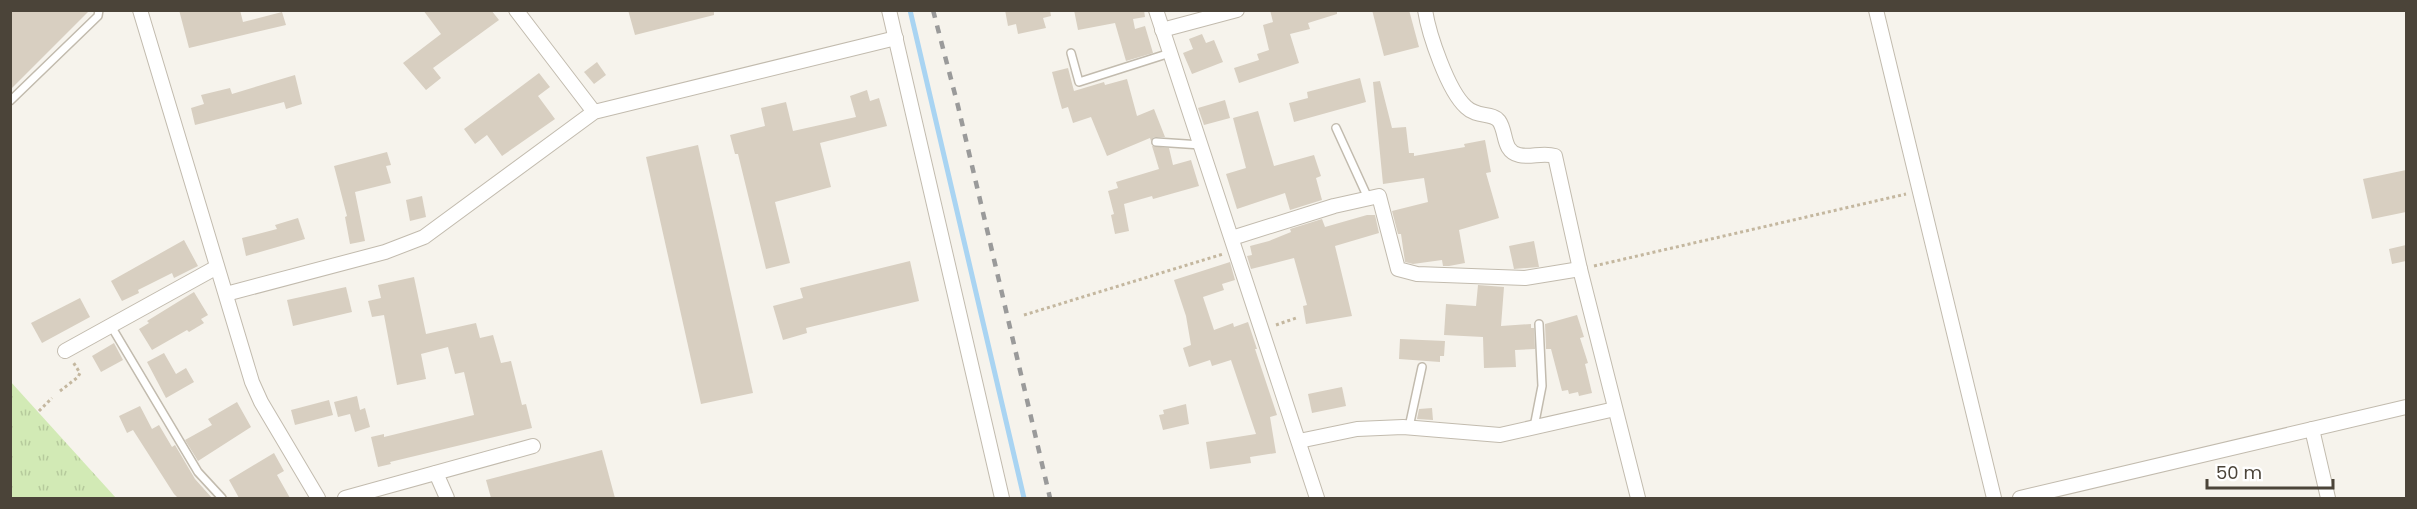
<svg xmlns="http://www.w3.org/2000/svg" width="2417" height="509" font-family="Poppins,sans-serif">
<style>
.park{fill:url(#park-tufts)}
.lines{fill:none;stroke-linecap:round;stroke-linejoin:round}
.stream{stroke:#a9d4f2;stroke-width:5}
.building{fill:#d8cfc1}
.lane-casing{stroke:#c2bbae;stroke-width:10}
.street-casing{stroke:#c2bbae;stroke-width:16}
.path{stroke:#c4b79f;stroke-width:3;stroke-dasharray:3 3;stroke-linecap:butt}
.lane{stroke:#fff;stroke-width:7}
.street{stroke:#fff;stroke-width:14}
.rail{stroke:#9a9a9a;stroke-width:4.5;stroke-dasharray:8 8;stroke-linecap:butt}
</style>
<defs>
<pattern id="park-tufts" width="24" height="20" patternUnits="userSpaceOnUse" patternTransform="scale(1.5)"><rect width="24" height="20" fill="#d2eab5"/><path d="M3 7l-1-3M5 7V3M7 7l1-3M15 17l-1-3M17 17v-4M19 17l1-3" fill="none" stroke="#b6ca9c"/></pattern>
</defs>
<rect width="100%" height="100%" fill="#f6f3ec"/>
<!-- park -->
<polygon class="park" points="10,381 116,498 11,498"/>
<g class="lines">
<!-- stream -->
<polyline class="stream" points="910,10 1024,498"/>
</g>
<!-- building -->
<g class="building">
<polygon points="10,10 90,10 10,90"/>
<polygon points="179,10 240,10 243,22 282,12 286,25 189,48"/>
<polygon points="423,10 491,10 499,20 433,68 441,78 426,90 403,63 441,34"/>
<polygon points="628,10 714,10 714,15 635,35"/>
<polygon points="1005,10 1050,10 1051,16 1043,18 1046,28 1018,34 1016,24 1008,26"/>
<polygon points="1074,10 1144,10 1145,17 1133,19 1135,29 1145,26 1153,53 1126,61 1115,23 1078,30"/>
<polygon points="1270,10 1337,10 1337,14 1308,23 1310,29 1290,34 1299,63 1239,83 1234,68 1259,60 1257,54 1269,50 1263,25 1273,22"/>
<polygon points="1372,10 1409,10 1419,47 1384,56"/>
<polygon points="1202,34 1206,43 1214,40 1223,62 1192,74 1183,53 1193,49 1189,39"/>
<polygon points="597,62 606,75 594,84 584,72"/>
<polygon points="1068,68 1074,91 1104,82 1105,85 1127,79 1137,116 1154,109 1165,137 1154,137 1151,141 1150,138 1107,156 1091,117 1073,123 1068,107 1062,109 1060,102 1052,72"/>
<polygon points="539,73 550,87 538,96 555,119 502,156 487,135 475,144 464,129"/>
<polygon points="295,75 302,104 286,109 284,102 195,125 191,108 204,104 201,95 230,88 232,94"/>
<polygon points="1360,78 1366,102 1294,122 1289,103 1308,98 1307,92"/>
<polygon points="1380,81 1392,128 1406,127 1409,153 1414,153 1414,156 1465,147 1464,144 1485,140 1491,172 1486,173 1499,218 1459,230 1465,263 1449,266 1443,266 1442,260 1413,264 1405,262 1401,234 1398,234 1392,211 1428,202 1424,178 1383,184 1373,82"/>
<polygon points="867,90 870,101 879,98 887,126 820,143 831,187 775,202 790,263 766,269 738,154 735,154 730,135 765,126 761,108 786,102 793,131 856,117 850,96"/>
<polygon points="1225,100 1230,118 1204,125 1198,108"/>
<polygon points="1258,111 1274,166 1314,155 1321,176 1316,178 1322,200 1290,210 1285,193 1237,209 1226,174 1246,168 1233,118"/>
<polygon points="698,145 753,393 701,404 646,157"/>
<polygon points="1152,146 1169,148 1173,165 1191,160 1199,186 1153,199 1152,196 1124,204 1129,231 1115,234 1111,215 1114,214 1108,191 1118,188 1116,182 1159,169"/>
<polygon points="387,152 391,165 386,166 391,183 355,192 365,241 350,244 345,217 347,216 334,166"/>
<polygon points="2406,170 2406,212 2372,219 2363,179"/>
<polygon points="422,196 426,217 410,221 406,200"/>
<polygon points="1367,215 1375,215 1379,233 1335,246 1352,316 1306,324 1303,306 1307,305 1294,258 1251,269 1247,256 1252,255 1250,246 1269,241 1291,232 1290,229 1322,219 1325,227"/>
<polygon points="298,218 305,239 246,256 242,238 277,229 275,225"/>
<polygon points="184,240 198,266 174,278 172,273 138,290 139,293 122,301 111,281"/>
<polygon points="1534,241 1539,267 1514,269 1509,246"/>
<polygon points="2406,245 2406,261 2392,264 2389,249"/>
<polygon points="910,261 919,301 806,328 807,333 783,340 773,306 803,298 800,288"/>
<polygon points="1230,262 1235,280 1222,284 1224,290 1203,297 1214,330 1233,323 1234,327 1248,322 1257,349 1255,349 1277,415 1270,417 1276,453 1250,457 1251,463 1210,469 1206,442 1256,434 1231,360 1212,366 1210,360 1189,367 1183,348 1191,345 1186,316 1174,280"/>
<polygon points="414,277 426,334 476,323 480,338 493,335 501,363 511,361 522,405 526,404 532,428 390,462 391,464 378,467 371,437 384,434 384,437 474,415 464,372 455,374 448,347 421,354 426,379 397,385 384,315 372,317 368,301 381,298 378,285"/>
<polygon points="1478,285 1504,287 1501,326 1531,324 1531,328 1534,328 1535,349 1515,350 1516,367 1484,368 1483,337 1444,335 1446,304 1476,306"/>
<polygon points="346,287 352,312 293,326 287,300"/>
<polygon points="194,292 208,315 201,319 204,323 189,332 187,330 152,350 139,329 149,323 147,321"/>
<polygon points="80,298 90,317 42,343 31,323"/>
<polygon points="1577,315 1584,337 1580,338 1588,363 1585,364 1592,393 1579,396 1578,392 1569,394 1568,390 1562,391 1551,349 1546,349 1545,324"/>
<polygon points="1400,339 1445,341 1444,356 1440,356 1440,362 1399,359"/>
<polygon points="114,343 123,360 101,372 92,356"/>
<polygon points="164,353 176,374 186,368 194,382 166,398 147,362"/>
<polygon points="1342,387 1346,406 1312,413 1308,394"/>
<polygon points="357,396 360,410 365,408 370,427 355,432 350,414 338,417 334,402"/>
<polygon points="329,400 333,415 295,425 291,410"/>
<polygon points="237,402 251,427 198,461 185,440 212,425 208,419"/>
<polygon points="1186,404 1189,424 1163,430 1159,415 1164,414 1163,410"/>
<polygon points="140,406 152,429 159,425 172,447 175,445 195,479 212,498 178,498 174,494 133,430 127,433 119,416"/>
<polygon points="1432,408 1433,420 1417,419 1419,409"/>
<polygon points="602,450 615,498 491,498 486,480"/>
<polygon points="274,453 284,471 277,475 290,498 239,498 229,480"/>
</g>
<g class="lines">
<!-- lane casing -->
<g class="lane-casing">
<g id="lane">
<polyline points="1071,53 1079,82 1170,53"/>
<polyline points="10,101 98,16 99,10"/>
<polyline points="1336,128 1368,198"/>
<polyline points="1156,142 1201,145"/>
<polyline points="111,326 198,472 222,498"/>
<polyline points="1409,427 1422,367"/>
<polyline points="1534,427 1542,386 1539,324"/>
</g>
</g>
<!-- street casing -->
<g class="street-casing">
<g id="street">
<polyline points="140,10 252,382 261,402 318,498"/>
<polyline points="516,10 594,112"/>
<polyline points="889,10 1002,498"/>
<polyline points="1156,10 1317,498"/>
<path d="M 1425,10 C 1429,35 1448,91 1466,107 C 1477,118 1492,112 1499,121 C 1507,132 1502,151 1519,155 C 1530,158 1543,152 1555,156 L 1580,269 L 1638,498"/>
<polyline points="1876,10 1994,498"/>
<polyline points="1162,30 1237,10"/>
<polyline points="1232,238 1334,206 1379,196 1398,269 1417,274 1525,278 1580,269"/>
<polyline points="226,294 385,252 424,237 594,112 896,38"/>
<polyline points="65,351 217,267"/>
<polyline points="2312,429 2328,498"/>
<polyline points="1299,441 1357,429 1403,427 1500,435 1615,409"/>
<polyline points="436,473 447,498"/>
<polyline points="345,498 533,446"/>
<polyline points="2020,498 2406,407"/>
</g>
</g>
<!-- path -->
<g class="path">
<polyline points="1594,266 1906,194"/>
<polyline points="1024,315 1223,254"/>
<polyline points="1276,325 1296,318"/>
<polyline points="60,391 78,377 80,373 73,362"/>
<polyline points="39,411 52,398"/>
</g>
<!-- lane -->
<use href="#lane" class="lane"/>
<!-- street -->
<use href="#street" class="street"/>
<!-- rail -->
<polyline class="rail" points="933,10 958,106 1050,498"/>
</g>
<!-- border -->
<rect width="2417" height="509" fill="none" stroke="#4b4439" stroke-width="24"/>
<!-- scale -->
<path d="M2207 479v9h126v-9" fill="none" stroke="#4b4439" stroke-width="3"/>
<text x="2216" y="479" font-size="18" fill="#4b4439" stroke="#ffffff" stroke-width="4.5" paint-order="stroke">50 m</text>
</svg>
